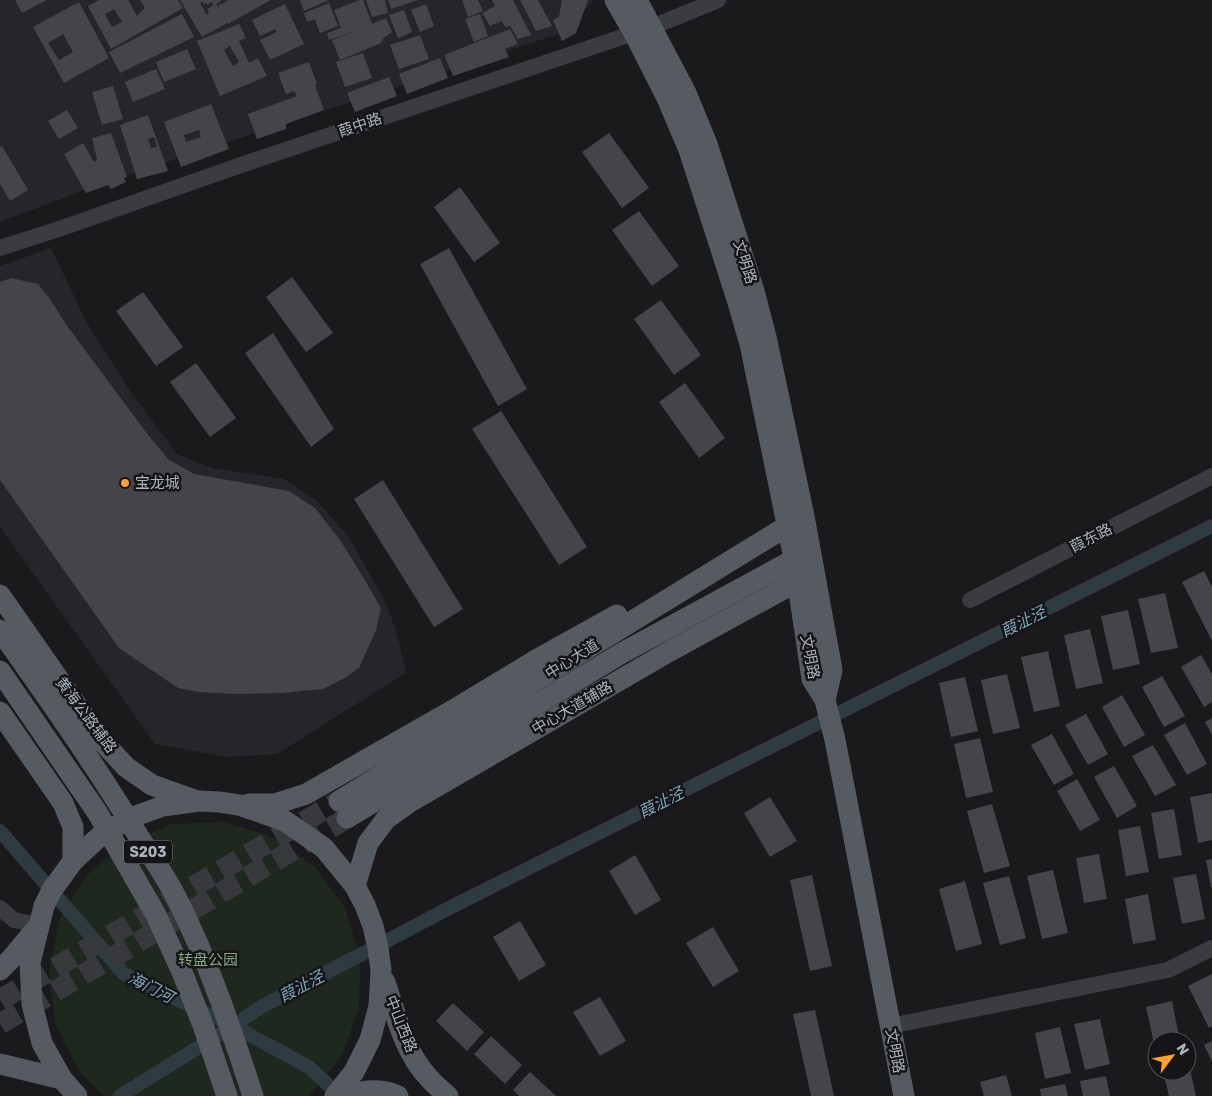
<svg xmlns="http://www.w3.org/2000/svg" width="1212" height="1096" font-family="Rubik,'Noto Sans SC',sans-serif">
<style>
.built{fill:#26262a}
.green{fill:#1f281f}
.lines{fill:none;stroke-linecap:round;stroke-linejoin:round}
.canal{stroke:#2e3c42;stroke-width:14}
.building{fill:#44454a;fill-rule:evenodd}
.major-tunnel{stroke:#37393c;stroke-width:21;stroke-dasharray:21 11;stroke-linecap:butt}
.minor{stroke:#3a3c42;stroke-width:16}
.major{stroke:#565a61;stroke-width:21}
.poi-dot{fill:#ff9f2f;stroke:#151518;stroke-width:2}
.labels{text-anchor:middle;stroke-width:5;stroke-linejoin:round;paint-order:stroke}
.shield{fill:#151518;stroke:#7e848c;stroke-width:1}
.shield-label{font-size:14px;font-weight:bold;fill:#abb3bd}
.street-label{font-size:15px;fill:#abb3bd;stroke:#151518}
.poi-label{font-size:15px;fill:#abb3bd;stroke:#151518;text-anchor:start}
.park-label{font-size:15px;fill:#83aa80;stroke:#151518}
.water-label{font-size:16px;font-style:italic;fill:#7fa6bb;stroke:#151518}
</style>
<rect width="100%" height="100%" fill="#1a1a1c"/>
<!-- built -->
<g class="built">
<polygon points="0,0 591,0 592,2 577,18 571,30 106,182 0,222"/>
<polygon points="51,248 87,323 132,394 177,454 212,468 284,479 316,500 349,537 387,605 398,638 406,673 277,754 227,757 155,744 0,527 0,266"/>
</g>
<!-- green -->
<polygon class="green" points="224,822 273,837 315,867 345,908 360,957 359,1009 341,1057 309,1096 104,1096 78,1070 55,1023 49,971 59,920 86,876 125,843 172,824"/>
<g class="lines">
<!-- canal -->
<g class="canal">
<polyline points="0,831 124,974 233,1026 309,1067 340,1096"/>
<polyline points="120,1096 233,1026 261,1007 453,906 1212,526"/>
</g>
</g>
<!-- building -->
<g class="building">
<polygon points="15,0 47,0 22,13"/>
<path d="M 99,0 L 128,0 L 137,16 L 145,8 L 140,0 L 178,0 L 183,8 L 111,49 L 88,6 ZM 114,9 L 122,22 L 112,27 L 105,14 Z"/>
<path d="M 180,0 L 222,0 L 216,4 L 220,11 L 218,6 L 229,0 L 271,0 L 228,24 L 227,23 L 202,37 ZM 202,2 L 204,4 L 206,3 L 207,5 L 211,2 L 214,5 L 207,9 L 209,13 L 207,15 L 200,3 Z"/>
<polygon points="300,0 327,0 327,1 304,11"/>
<polygon points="360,0 363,0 372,24 386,18 392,32 383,39 381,43 340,60 332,40 358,30 329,40 327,33 341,28 334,10"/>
<polygon points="366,0 385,0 388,13 372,17"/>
<polygon points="388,0 418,0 391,9"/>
<polygon points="462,0 478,0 483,11 468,17"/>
<polygon points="492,0 513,0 531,35 518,39 510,26 505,27 502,21 490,26 482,13 495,6"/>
<polygon points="520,0 538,0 552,26 536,31"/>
<polygon points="562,0 588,0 576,33 562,41 553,20 559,17"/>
<path d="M 79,2 L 109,58 L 64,83 L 33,27 ZM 63,34 L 73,52 L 59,60 L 48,43 Z"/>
<polygon points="329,3 338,26 320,33 315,19 307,22 304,13"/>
<polygon points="285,4 304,44 270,60 260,40 277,32 275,29 260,36 252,20"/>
<polygon points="426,4 434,26 420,32 411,10"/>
<polygon points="404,10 412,32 398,38 389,15"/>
<polygon points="182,14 194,37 120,73 109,52"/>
<polygon points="480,14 488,36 474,42 465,19"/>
<path d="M 239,24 L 246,38 L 239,41 L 249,63 L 258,58 L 267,76 L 220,96 L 197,41 ZM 230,46 L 239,62 L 233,66 L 224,50 Z"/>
<polygon points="510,29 518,44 505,49 509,57 453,76 444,55"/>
<polygon points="420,35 429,59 399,69 390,45"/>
<polygon points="187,49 196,69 164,82 156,62"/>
<polygon points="363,53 372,78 345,87 336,62"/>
<polygon points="440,58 448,78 407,94 399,74"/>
<polygon points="309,62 317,84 315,85 324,110 286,124 286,129 257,139 248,114 297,96 294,91 286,94 278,73"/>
<polygon points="156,69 165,89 133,102 125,82"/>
<polygon points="389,77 397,96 355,112 347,93"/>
<polygon points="113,86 123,119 102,125 92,92"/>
<path d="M 211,104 L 229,149 L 181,167 L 164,122 ZM 199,130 L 201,137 L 186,142 L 184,135 Z"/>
<polygon points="67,110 78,128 59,139 48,121"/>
<path d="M 148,115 L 168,171 L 137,179 L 120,125 ZM 154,137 L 157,147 L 151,148 L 148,139 Z"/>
<polygon points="111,133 127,177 124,178 126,182 111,189 108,185 86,193 64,154 83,143 94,162 97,160 92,138"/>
<polygon points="609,133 649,188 622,208 582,152"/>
<polygon points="2,146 28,190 10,201 0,184 0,147"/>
<polygon points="460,187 500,243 474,262 434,207"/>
<polygon points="639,211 679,266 652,286 612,230"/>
<polygon points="449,248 527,389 498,406 420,264"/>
<polygon points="292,277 333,333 306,352 266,297"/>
<polygon points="11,278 38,284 50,299 65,323 148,435 168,459 194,474 289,491 315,508 340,540 363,577 381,608 376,630 359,668 343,679 323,689 281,693 235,694 199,692 178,688 119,648 0,480 0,282"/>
<polygon points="143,292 183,347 156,366 116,311"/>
<polygon points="661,300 701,355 674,375 634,319"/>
<polygon points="273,333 334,429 311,447 245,353"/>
<polygon points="196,363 236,418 210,437 170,382"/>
<polygon points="685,383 725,438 699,458 659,402"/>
<polygon points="501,411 587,547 559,565 472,429"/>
<polygon points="383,480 463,609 434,627 354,499"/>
<polygon points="1204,571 1212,587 1212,641 1182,582"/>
<polygon points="1165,593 1178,648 1151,653 1138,599"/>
<polygon points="1128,610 1140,664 1113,670 1101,616"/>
<polygon points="1090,629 1103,683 1076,689 1064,635"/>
<polygon points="1048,651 1060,706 1034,712 1021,657"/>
<polygon points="1201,655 1212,674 1212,702 1204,707 1181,667"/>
<polygon points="1007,674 1020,728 993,734 981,680"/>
<polygon points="1162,676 1185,716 1164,727 1142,687"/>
<polygon points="965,677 978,731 951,737 939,683"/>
<polygon points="1122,695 1145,735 1124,747 1102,707"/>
<polygon points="1086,714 1108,754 1088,765 1065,725"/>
<polygon points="1212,718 1212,735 1205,722"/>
<polygon points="1185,723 1207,764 1187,775 1164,735"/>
<polygon points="1052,734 1074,774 1054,785 1031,745"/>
<polygon points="980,738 993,792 966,798 954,744"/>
<polygon points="1153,745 1176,785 1155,796 1132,756"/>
<polygon points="1114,766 1137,806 1117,818 1094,777"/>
<polygon points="1077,779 1100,820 1080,831 1057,791"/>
<polygon points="1212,793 1212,840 1198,843 1190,797"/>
<polygon points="770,797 797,841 770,857 744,813"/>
<polygon points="992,804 1010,866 984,873 967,811"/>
<polygon points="1174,809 1182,855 1159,859 1151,813"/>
<polygon points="1140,826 1149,872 1126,876 1118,830"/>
<polygon points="1099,854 1107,899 1084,903 1076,858"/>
<polygon points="635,855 661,900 635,915 609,871"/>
<polygon points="1212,859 1212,887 1211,888 1206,860"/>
<polygon points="1053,870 1068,933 1042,939 1027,876"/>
<polygon points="1196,874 1205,919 1182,924 1173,878"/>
<polygon points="812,875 832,966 810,971 790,880"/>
<polygon points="1009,876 1026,938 1000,945 983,883"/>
<polygon points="965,881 982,944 956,951 939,889"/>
<polygon points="1148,894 1156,940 1133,944 1125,899"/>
<polygon points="520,921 546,965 519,981 493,937"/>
<polygon points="713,927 739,971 713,987 686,943"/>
<polygon points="1212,974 1212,1026 1209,1028 1188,986"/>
<polygon points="600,997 626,1041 600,1056 573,1012"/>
<polygon points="1172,1001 1180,1041 1157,1041 1156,1053 1146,1007"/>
<polygon points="453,1003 484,1032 467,1051 436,1021"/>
<polygon points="815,1010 834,1096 811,1096 793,1014"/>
<polygon points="1100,1019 1110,1064 1085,1070 1074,1024"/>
<polygon points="1060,1027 1071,1073 1045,1079 1035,1033"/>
<polygon points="491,1036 522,1065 505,1084 474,1054"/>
<polygon points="1212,1041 1212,1062 1204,1045"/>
<polygon points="1188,1060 1196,1096 1169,1096 1163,1071 1187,1071"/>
<polygon points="530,1072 556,1096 519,1096 513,1090"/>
<polygon points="1006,1075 1012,1096 984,1096 980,1082"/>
<polygon points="1106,1076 1110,1096 1083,1096 1080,1081"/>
<polygon points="1065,1084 1068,1096 1041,1096 1040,1089"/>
</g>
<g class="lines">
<!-- major-tunnel -->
<g class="major-tunnel">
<polyline points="0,1000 339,801"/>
<polyline points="0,1024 347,818"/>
</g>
<!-- minor -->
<g class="minor">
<polyline points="0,248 62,228 238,166 652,27 718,0"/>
<polyline points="970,600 1212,476"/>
<polyline points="0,908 14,920 39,925"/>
<polyline points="890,1026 1168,970 1212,948"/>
</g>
<!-- major -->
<g class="major">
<polyline points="615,0 634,33 667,98 689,150 737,299 750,344 794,558 812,679 825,700 835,740 904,1096"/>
<polyline points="637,0 686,93 707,144 754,291 766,337 804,516 832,670 825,700"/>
<polyline points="0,595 101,740 126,767 152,785 194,800"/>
<path d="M 0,630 C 48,698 96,766 139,837 C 152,857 166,877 177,899 C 209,962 231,1029 253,1096"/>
<polyline points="0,671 97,812 156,915 182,972 204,1028 227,1096"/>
<polyline points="0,712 63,803 73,827 73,861"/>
<polyline points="339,801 797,520"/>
<polyline points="249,804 275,804 306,794 460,706 536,660 617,615"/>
<polyline points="347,818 622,653 806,553"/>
<polyline points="355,886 368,843 386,819 410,802 670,651 798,581 802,569"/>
<polyline points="0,970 11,959 36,929"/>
<path d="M 385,982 C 396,1015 404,1051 428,1077 C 434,1084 441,1090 448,1096"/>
<polyline points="0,1064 62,1079"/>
<polyline points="77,1096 62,1079 42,1043 32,1004 30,963 44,906 52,890 73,861 99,837 130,818 163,806 199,801 219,802 239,805 285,821 324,848 355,886 365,905 373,926 378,948 381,970 379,1006 370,1040 354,1072 335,1096"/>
<path d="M 345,1096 C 362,1091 382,1087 398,1096"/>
</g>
</g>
<!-- markers -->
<circle class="poi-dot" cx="125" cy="483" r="5"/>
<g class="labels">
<!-- shield labels -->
<rect class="shield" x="124" y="840.5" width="48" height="23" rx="4"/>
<g class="shield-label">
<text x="148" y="857">S203</text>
</g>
<!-- street labels -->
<g class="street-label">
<text transform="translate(360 125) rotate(-19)" y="5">葭中路</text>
<text transform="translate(745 262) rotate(72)" y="5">文明路</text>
<text transform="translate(1091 538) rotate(-27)" y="5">葭东路</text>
<text transform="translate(810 657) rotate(79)" y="5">文明路</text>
<text transform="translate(572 659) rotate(-32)" y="5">中心大道</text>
<text transform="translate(572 708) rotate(-30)" y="5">中心大道辅路</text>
<text transform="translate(86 715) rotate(53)" y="5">黄海公路辅路</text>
<text transform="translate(401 1024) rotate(68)" y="5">中山西路</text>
<text transform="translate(895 1051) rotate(79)" y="5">文明路</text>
</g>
<!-- poi labels -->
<g class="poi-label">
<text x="135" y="488">宝龙城</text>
</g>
<!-- park labels -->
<g class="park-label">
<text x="208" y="965">转盘公园</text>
</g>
<!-- water labels -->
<g class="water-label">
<text transform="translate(1023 621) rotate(-27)" y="6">葭沚泾</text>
<text transform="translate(661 802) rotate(-27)" y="6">葭沚泾</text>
<text transform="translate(301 986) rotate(-28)" y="6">葭沚泾</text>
<text transform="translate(151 987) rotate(27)" y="6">海门河</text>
</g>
</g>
<!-- north arrow -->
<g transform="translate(1172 1056) rotate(58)"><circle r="24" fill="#151518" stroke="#51545a"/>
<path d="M0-4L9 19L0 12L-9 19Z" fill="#ff9f2f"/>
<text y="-8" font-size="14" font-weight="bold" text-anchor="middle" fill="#abb3bd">N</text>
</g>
</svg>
